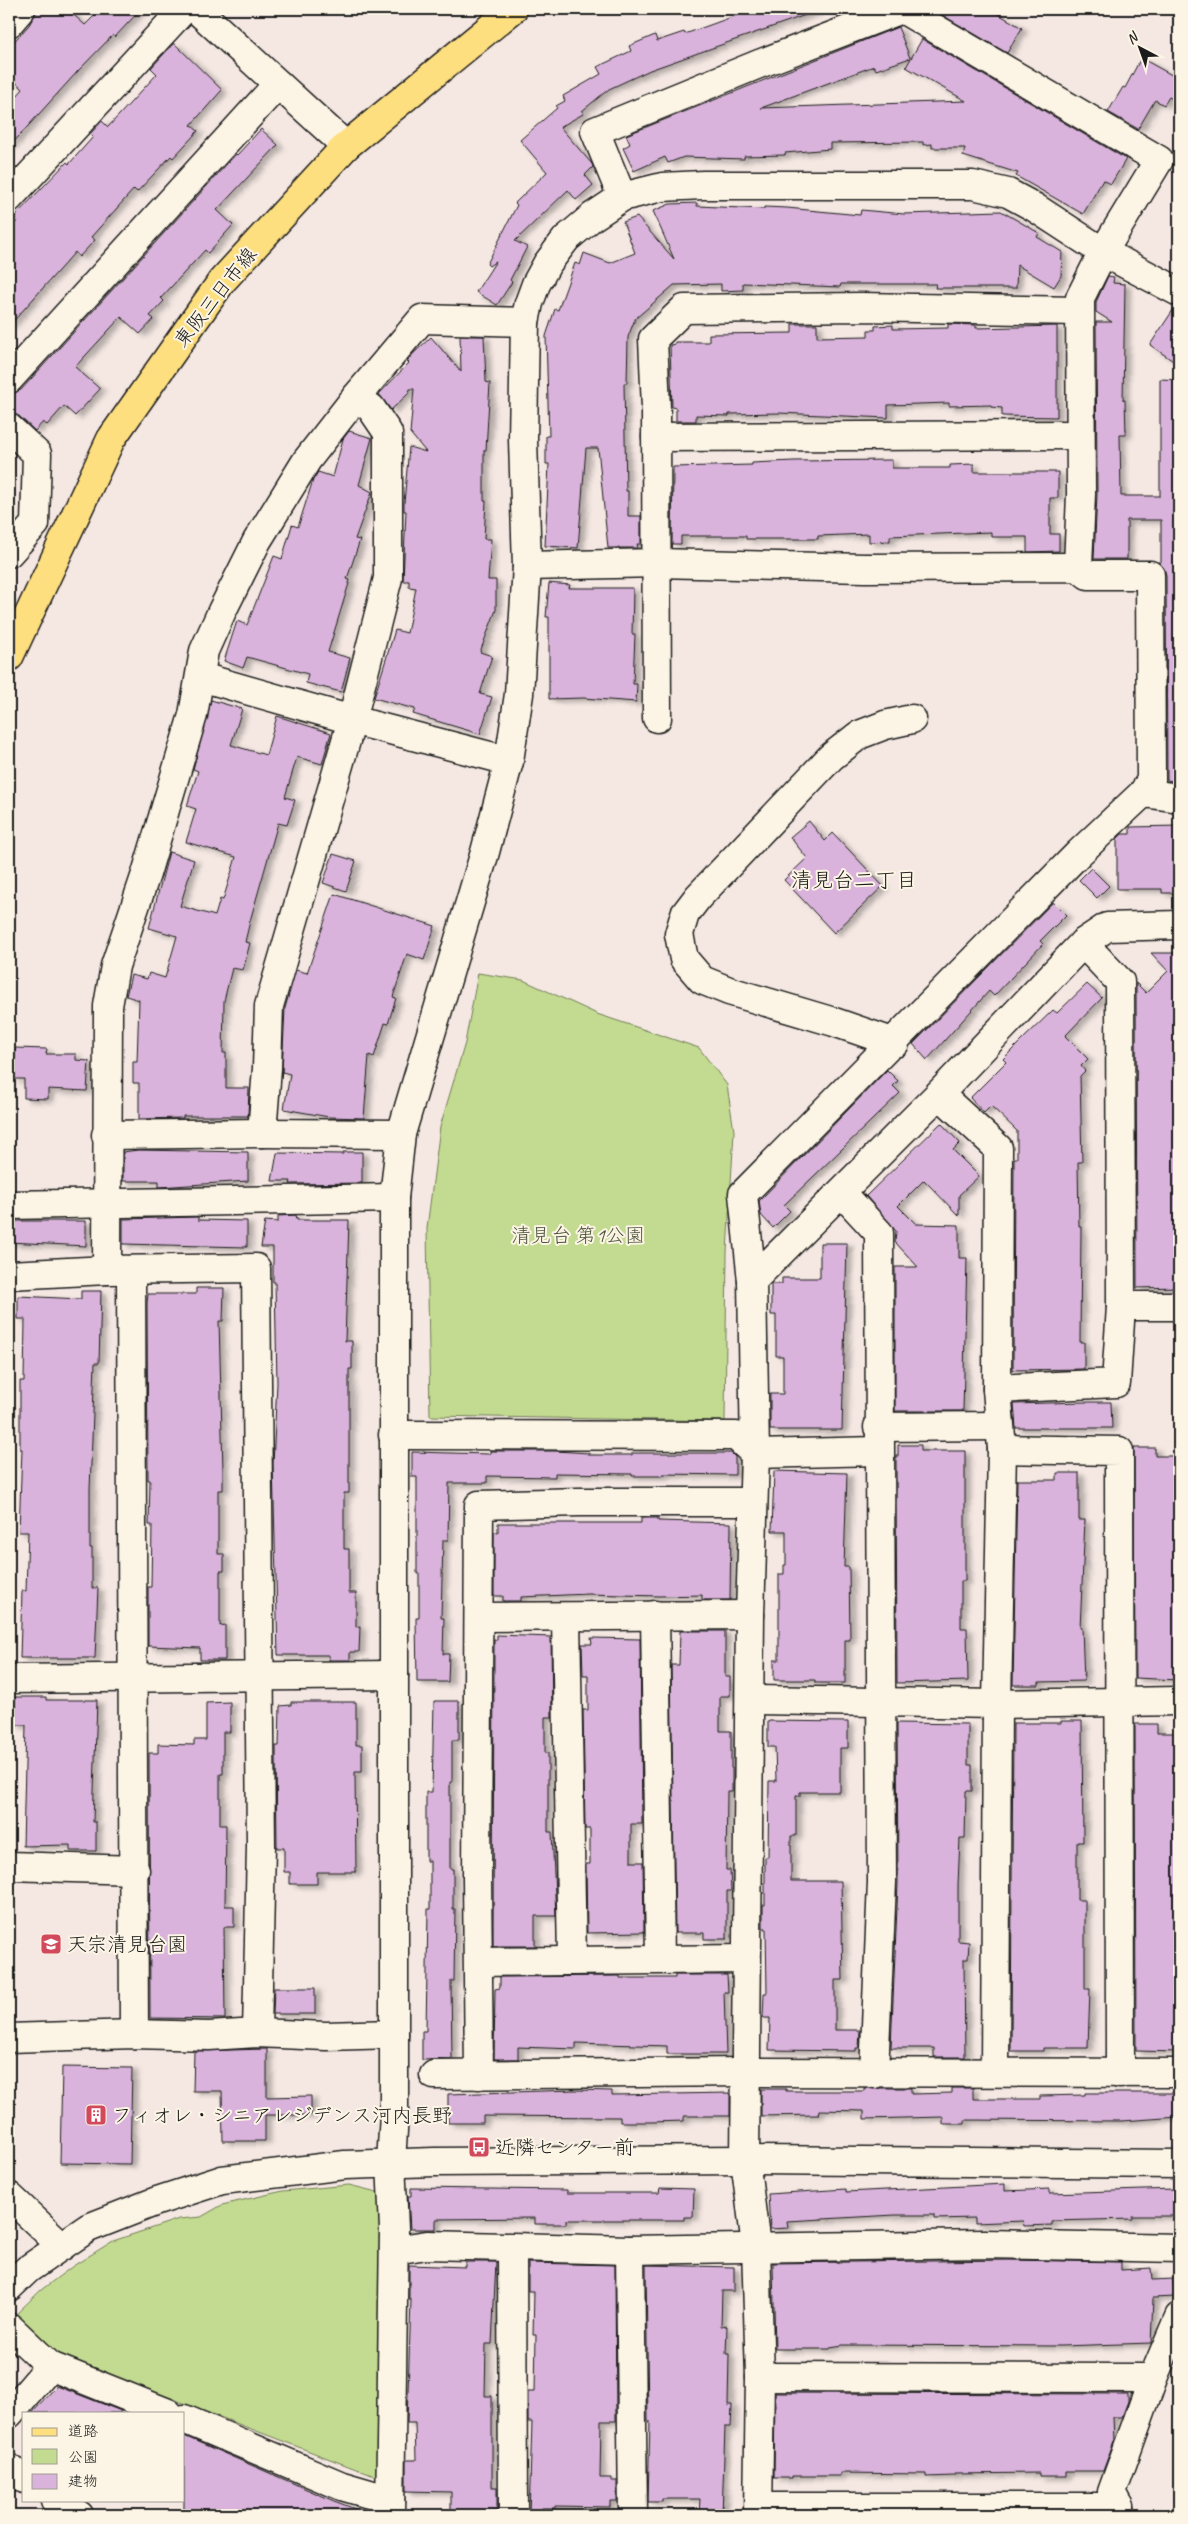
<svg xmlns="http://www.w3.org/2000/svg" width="1188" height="2524" font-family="Caveat,'Klee One',sans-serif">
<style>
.green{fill:#c3db90;stroke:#707c56}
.building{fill:#d9b3db;stroke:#1c1c1c;filter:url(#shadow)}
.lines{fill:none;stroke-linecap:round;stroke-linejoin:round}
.minor-casing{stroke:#1c1c1c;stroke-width:31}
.major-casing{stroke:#1c1c1c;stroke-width:31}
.minor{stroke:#fcf5e5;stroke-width:28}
.major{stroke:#fedf80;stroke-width:28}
.labels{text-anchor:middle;stroke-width:4;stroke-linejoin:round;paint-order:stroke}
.street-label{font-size:20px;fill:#1c1c1c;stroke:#fcf5e5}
.park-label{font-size:20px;fill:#4e553f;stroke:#fcf5e5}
.poi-label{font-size:20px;fill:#1c1c1c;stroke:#fcf5e5;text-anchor:start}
.neighbourhood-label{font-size:21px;fill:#1c1c1c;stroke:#fcf5e5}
</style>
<defs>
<filter id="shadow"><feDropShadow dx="5.5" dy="3" stdDeviation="2.5" flood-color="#0004"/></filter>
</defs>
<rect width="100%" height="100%" fill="#f5e8e3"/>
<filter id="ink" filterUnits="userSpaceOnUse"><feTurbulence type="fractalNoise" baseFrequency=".02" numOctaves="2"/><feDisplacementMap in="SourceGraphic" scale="10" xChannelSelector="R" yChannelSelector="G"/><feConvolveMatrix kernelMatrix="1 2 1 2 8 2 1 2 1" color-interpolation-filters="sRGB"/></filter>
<g filter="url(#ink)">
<!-- green -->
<g class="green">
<polygon points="478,973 523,980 597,1014 699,1048 727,1085 734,1131 727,1252 725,1421 430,1416 427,1228 440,1127 465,1043"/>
<polygon points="349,2185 381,2193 377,2477 47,2351 11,2319 41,2290 73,2266 113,2241 179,2219 201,2217 222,2205 283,2191"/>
</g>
<!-- building -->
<g class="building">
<polygon points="38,9 67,9 85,25 101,9 141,9 115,37 113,35 78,71 9,147 9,105 23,89 9,76 9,47 29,25"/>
<polygon points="754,9 817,9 817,11 650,70 609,89 582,111 583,114 560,127 592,164 593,167 585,175 593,185 576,200 568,190 515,241 527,247 510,280 512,282 497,305 476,292 496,261 489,266 487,264 517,205 515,203 547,172 520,140 557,108 556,106 565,101 563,96 601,74 597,67 631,51 629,46 655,35 657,41 684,32 685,34"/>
<polygon points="939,9 990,9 1022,28 1007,53 937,12"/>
<polygon points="898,27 910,58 876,70 874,66 761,108 966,101 906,67 922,39 1126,159 1111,184 1103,180 1083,214 1016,176 1018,173 963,156 965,148 932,148 932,144 923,145 923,142 830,143 830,149 785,153 785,155 744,156 744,159 684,157 668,163 665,157 634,171 623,148 630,144 626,135"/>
<polygon points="174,43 222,90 191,125 198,131 173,158 171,156 137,192 134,189 91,237 95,240 79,257 75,252 9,326 9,230 18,220 14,217 67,162 69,164 93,137 90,134 102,121 108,127 157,74 151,68"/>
<polygon points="1141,58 1179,79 1179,102 1169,97 1164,105 1155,100 1138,129 1108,112 1123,87 1125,88"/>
<polygon points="261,129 278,145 217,210 233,225 208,253 205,250 161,298 164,301 150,316 154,319 140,334 121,317 75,367 100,389 75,416 64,406 47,425 43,422 35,431 19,416 9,413 9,394 21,390 236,154 237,155"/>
<polygon points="697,203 697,206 764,209 764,207 787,208 860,215 861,210 904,214 1001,211 1039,233 1037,237 1062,252 1061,276 1054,287 1017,265 1016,288 935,288 936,284 841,284 840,287 743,283 743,290 721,291 721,284 674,285 635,319 628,337 627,383 624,383 626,491 628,491 628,516 641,516 641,544 637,544 638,548 608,548 598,448 586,448 578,548 545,546 549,464 546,464 546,436 549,436 546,336 555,309 558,310 575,263 580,265 584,253 610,263 635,253 623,222 637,217 674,259 653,211 670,204"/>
<polygon points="1108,276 1114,277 1113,283 1125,284 1123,400 1125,400 1126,435 1120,435 1121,496 1160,496 1160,379 1179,380 1179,782 1167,780 1166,575 1164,568 1158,562 1161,562 1161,520 1127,520 1127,559 1094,559 1097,494 1096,322 1112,322 1096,312 1096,302"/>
<polygon points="1175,307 1179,308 1179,365 1150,345"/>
<polygon points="792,324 817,324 817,337 868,336 868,330 875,330 875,326 893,325 893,329 948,328 948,324 976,325 976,328 1057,326 1057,417 1002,416 1002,408 991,407 991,405 949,406 949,403 888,405 888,418 779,413 729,414 729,416 696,415 696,421 676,421 676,408 672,407 670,345 675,344 675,342 709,342 709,334 792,333"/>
<polygon points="460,336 484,336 486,382 490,383 486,450 484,450 484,501 486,501 484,539 491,539 488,580 496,580 496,610 480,652 492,656 480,694 492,697 480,734 413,714 415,709 374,698 395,630 407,633 416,588 409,587 409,581 403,581 406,511 404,511 404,503 409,447 426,452 410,433 414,389 410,389 408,394 391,410 379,394 409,363 407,361 415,352 431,337 461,372"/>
<polygon points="349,431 372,438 359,485 372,492 355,539 360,540 347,579 350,580 328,652 350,658 341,692 306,683 308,674 247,657 243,668 224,661 237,621 247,625 274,556 282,559 292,525 298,527 313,480 318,472 333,477 343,439"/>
<polygon points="892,460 892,468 950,468 950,465 974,464 974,472 1058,472 1058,498 1050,498 1050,534 1059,534 1059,551 1027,552 1027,537 991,537 991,532 890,536 890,541 869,542 869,534 818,536 818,539 746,539 746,536 681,536 681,544 672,544 673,467 752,465 752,463 794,461"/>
<polygon points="549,583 570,585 569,588 633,588 632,634 635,634 633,684 637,684 636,702 583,698 549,699 549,617 546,617"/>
<polygon points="211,700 242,709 231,745 266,755 277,716 331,733 322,764 297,757 285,797 295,800 287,825 278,823 250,921 245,942 250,943 243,970 232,968 224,1001 223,1053 226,1053 226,1088 249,1088 248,1116 183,1116 183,1118 139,1119 139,1083 133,1083 133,1062 137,1062 139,1000 126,996 131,975 147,979 149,973 165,978 177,936 149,928 169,852 194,860 180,906 215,916 220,899 223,900 236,857 186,842 196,809 187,806 198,771 193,769"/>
<polygon points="809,821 825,841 833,833 883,886 834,933 784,880 807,858 790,837"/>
<polygon points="1179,826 1179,893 1162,893 1162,889 1117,889 1117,839 1122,834 1130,834 1130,827"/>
<polygon points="333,854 356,861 346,891 323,883"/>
<polygon points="1091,868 1109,886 1097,898 1079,880"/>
<polygon points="334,894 435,926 424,960 407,954 393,997 396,998 388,1024 385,1023 374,1057 369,1055 364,1118 329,1117 284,1109 290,1074 282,1072 285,1008 296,970 307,973"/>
<polygon points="1053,902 1066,915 1040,941 1043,944 994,996 989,991 927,1060 913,1044"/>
<polygon points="1151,953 1179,953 1179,1287 1137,1288 1136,983 1146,993 1168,971"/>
<polygon points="1087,984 1102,998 1065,1036 1088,1059 1081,1066 1085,1071 1080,1076 1082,1162 1078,1162 1079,1227 1081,1227 1080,1342 1084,1342 1084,1369 1013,1370 1014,1158 1017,1158 1017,1131 991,1106 984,1113 970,1098 1006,1062 1003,1059 1022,1040 1053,1010 1057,1013"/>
<polygon points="15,1048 47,1049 46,1054 76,1054 76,1060 89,1061 87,1091 48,1089 48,1099 24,1098 24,1079 14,1079"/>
<polygon points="887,1070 898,1081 893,1086 900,1093 784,1205 790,1211 773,1228 761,1215 759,1201"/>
<polygon points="941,1123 960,1143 953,1150 979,1176 959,1195 959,1216 924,1180 898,1206 916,1224 959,1225 959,1258 967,1258 963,1411 895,1411 895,1267 918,1267 895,1242 896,1231 866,1196"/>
<polygon points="138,1150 248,1152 248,1181 159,1187 159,1181 123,1181 123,1152"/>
<polygon points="343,1152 362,1152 362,1183 290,1184 291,1181 272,1181 277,1153 343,1154"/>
<polygon points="296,1215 297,1220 349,1220 345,1341 352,1341 352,1369 349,1369 349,1493 344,1493 344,1549 349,1549 349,1593 356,1593 356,1627 360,1626 359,1652 350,1652 350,1660 329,1660 329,1655 278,1655 273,1464 277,1383 275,1282 273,1282 273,1247 261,1247 265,1221 278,1222 278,1216"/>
<polygon points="198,1217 198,1220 247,1221 247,1247 123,1244 123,1219"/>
<polygon points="9,1221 86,1221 86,1246 9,1242"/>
<polygon points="820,1243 847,1243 842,1430 770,1430 770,1394 783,1394 783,1356 776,1356 776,1315 771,1315 771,1284 782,1284 782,1278 820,1278"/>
<polygon points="196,1288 224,1288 223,1321 219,1321 223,1471 223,1490 218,1490 218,1554 224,1554 224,1571 220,1571 220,1626 225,1625 225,1660 200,1660 200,1648 148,1646 148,1587 151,1587 152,1525 149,1525 150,1480 148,1480 147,1303 148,1294 196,1294"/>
<polygon points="81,1291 101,1291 99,1363 95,1363 90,1489 90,1548 92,1548 92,1588 98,1588 95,1658 20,1658 22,1591 26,1591 28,1532 19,1532 22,1449 20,1449 20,1381 24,1381 25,1319 18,1319 18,1296 81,1299"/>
<polygon points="1084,1402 1111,1402 1112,1428 1016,1428 1014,1404"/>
<polygon points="898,1445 921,1445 921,1451 965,1451 965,1581 961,1581 961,1628 967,1628 968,1681 897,1683 896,1456 898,1456"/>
<polygon points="1134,1448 1155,1448 1155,1456 1179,1456 1179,1680 1135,1678"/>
<polygon points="490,1451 555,1451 589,1453 589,1455 632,1455 632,1453 731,1453 735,1457 735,1475 663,1474 663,1476 632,1476 632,1474 555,1473 555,1477 487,1476 487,1483 449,1483 448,1540 443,1540 441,1618 444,1618 443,1654 449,1654 448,1682 417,1682 416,1618 419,1618 419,1573 417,1573 417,1477 412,1477 412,1452 490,1454"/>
<polygon points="774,1471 847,1473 844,1567 849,1567 850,1640 845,1640 845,1683 815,1683 815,1680 774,1680 774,1660 779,1660 779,1574 784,1574 784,1565 786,1565 786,1531 772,1531"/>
<polygon points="1057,1473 1079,1473 1079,1520 1085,1520 1080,1628 1082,1628 1084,1681 1039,1682 1039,1685 1013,1685 1017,1480 1057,1480"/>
<polygon points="641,1518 658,1518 658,1521 731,1523 730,1600 702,1600 702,1595 659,1596 588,1594 521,1597 521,1601 503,1601 503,1596 494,1596 494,1532 498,1532 498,1523 641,1523"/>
<polygon points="680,1631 725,1631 725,1677 730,1677 730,1696 720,1696 720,1731 731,1731 731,1768 732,1768 732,1791 727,1791 726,1870 730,1870 731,1891 727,1891 727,1939 704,1939 704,1933 675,1933 671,1665 679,1665"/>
<polygon points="497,1635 551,1637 552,1717 545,1717 545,1753 548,1753 548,1832 552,1832 556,1916 535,1916 535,1946 493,1946 494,1640 497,1640"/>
<polygon points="591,1638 640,1639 642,1824 631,1824 631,1862 643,1862 644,1932 587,1933 586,1864 590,1864 590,1829 585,1829 583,1710 588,1710 588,1675 583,1675 582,1644 592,1644"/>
<polygon points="15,1697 46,1697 46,1700 97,1700 93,1822 96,1822 96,1851 70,1851 70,1845 23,1846 26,1725 15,1725"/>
<polygon points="434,1701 459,1701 459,1740 452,1740 452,1782 450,1782 450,1869 453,1869 453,1909 455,1909 454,1981 451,1981 452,2059 422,2060 422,2031 426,2031 428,1909 430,1909 430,1861 426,1861 426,1792 432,1792"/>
<polygon points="230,1702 230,1732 223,1732 223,1774 220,1774 220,1825 226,1825 225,1906 234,1906 234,1927 224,1927 225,2019 150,2018 149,1753 158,1753 158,1744 194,1745 194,1740 206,1740 206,1703"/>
<polygon points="291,1702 356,1702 356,1745 362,1745 362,1772 355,1772 356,1872 317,1872 317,1884 290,1884 290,1872 284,1872 284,1848 277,1848 276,1746 279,1746 280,1706 291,1705"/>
<polygon points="768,1721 848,1722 848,1748 840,1748 840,1792 800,1792 800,1796 796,1796 796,1836 791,1836 791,1881 841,1881 843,1980 835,1980 835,2030 860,2030 859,2048 856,2048 856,2051 769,2050 770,2018 763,2018 764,1993 767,1993 766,1928 763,1928 763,1905 765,1905 765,1857 768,1857 769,1781 776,1781 775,1747 768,1747"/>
<polygon points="1061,1721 1082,1721 1083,1842 1077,1842 1077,1900 1085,1900 1085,1989 1090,1989 1088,2048 1043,2048 1043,2051 1011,2051 1013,1723 1061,1723"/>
<polygon points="897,1723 968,1724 968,1765 972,1765 972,1791 966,1791 965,1838 960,1838 958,1885 958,1941 969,1942 968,1959 964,1959 965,2057 934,2057 934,2048 891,2048 898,1883"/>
<polygon points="1135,1724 1157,1724 1157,1733 1179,1733 1179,2052 1136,2051"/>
<polygon points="675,1975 727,1975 728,1992 724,1992 726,2054 667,2054 667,2046 576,2043 576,2049 518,2047 518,2059 494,2059 495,1989 500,1988 500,1977 620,1976 620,1978 675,1978"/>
<polygon points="274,1988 315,1988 315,2014 273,2014"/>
<polygon points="267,2049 267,2097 311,2096 311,2115 265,2115 265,2141 223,2141 222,2091 193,2091 194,2051"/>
<polygon points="62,2067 132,2068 130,2164 60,2163"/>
<polygon points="864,2088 911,2088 911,2094 952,2093 952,2088 973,2088 973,2099 1040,2099 1040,2096 1085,2095 1085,2093 1179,2093 1179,2117 1122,2121 965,2120 965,2124 943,2124 943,2117 864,2119 864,2111 819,2110 818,2115 761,2116 761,2089 786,2089 786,2091 864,2091"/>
<polygon points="575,2090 612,2091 612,2095 730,2093 730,2116 684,2116 684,2121 651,2122 620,2122 620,2117 483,2116 483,2123 448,2123 448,2094"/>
<polygon points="1005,2184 1005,2191 1050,2189 1050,2193 1175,2189 1175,2216 1132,2216 1132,2219 1052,2221 1052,2225 1024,2226 1023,2221 975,2223 975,2218 934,2219 934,2215 895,2215 787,2221 788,2228 770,2229 768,2194 846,2189 846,2192"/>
<polygon points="411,2188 567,2190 567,2193 659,2193 660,2188 694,2189 693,2217 684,2217 684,2220 566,2220 566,2224 535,2224 535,2218 436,2219 436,2229 410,2229 408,2196 411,2196"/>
<polygon points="1009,2260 1121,2262 1121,2270 1151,2268 1152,2280 1173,2279 1174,2297 1153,2298 1151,2343 1061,2346 843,2345 830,2347 830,2349 775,2349 773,2263"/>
<polygon points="465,2262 496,2262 492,2344 486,2344 485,2396 492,2396 492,2487 497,2487 497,2515 451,2515 451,2492 406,2491 406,2460 416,2460 415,2423 407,2423 411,2299 409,2299 409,2265 465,2267"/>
<polygon points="528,2263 615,2265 616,2421 601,2421 600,2478 611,2478 611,2481 617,2481 617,2501 610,2501 610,2507 555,2506 555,2508 542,2508 542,2515 529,2515 532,2422 528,2422 528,2392 535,2392 536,2335 533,2335 534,2291 528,2291"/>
<polygon points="646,2265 734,2267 734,2291 722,2291 721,2327 727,2326 726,2354 729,2354 728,2405 732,2405 731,2427 725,2427 722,2515 699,2515 700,2499 662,2499 662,2502 648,2502 650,2421 648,2421"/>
<polygon points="57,2386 121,2411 120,2413 31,2413"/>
<polygon points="775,2393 1128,2394 1128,2401 1122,2417 1113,2417 1114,2441 1103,2471 1066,2471 1066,2476 1039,2476 1039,2473 954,2474 954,2476 926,2477 926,2474 840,2473 840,2476 792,2476 792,2478 774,2478"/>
<polygon points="184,2436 334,2501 366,2513 366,2515 184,2515"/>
</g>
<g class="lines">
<!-- minor casing -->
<g class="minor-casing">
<g id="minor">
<polyline points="196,9 346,146"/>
<polyline points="9,23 21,9"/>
<polyline points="622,197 595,131 759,64 902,9 1159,160 1103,252 1080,298 1081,494 1078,567"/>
<polyline points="9,198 184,9"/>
<polyline points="9,379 278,84"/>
<polyline points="9,428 37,454 35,524 9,553"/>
<polyline points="656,437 1080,435"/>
<polyline points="527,566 657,563 865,568 1078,567 1088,575 1150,575 1151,780 1143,793 1079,853 743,1194 752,1281 755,1454 750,1615 745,2160 756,2246 760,2377 758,2515"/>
<polyline points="201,677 352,720 509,761"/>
<polyline points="657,718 656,408 653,339 684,309 861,307 1078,311"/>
<polyline points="1143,793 1179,798"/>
<polyline points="895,1043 834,1022 729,991 702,980 684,959 679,934 685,914 698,897 831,757 859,735 885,725 912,719"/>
<polyline points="939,1094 998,1148 997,1389 1002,1449 997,1704 995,2072"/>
<polyline points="262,1133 267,1068 269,1006 352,720 388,578 388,433 371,408 356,397"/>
<polyline points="106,1135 262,1133 401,1134"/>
<polyline points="842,1193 879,1233 882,1882 874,2074"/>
<polyline points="9,1205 394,1198"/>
<polyline points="107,1270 108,1006 115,966 146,874 193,715 204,651 222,611 257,541 307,460 356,397 422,319 525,322"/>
<polyline points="131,1271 134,2034"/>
<polyline points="9,1275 107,1270 256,1268 261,1846 257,2033"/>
<polyline points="752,1281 939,1094 1083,943 1107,927 1179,925"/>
<polyline points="1121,1306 1179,1306"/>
<polyline points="997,1389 1116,1383 1121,1306 1120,982 1083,943"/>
<polyline points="878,1427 999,1426"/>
<polyline points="393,1435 736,1436 755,1454 878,1451"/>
<polyline points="1002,1449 1119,1451 1120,2074"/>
<polyline points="655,1615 660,1959"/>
<polyline points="479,1617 750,1615"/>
<polyline points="566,1617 572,1961"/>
<polyline points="9,1679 394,1675"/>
<polyline points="751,1700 997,1704 1179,1701"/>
<polyline points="9,1866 135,1870"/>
<polyline points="479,1962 746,1959"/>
<polyline points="9,2038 134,2034 209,2036 257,2033 326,2036 394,2034"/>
<polyline points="434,2075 745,2072 1179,2073"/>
<polyline points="479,2075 477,1879 479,1505 579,1502 753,1502"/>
<polyline points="9,2196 62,2246"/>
<polyline points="512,2248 513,2515"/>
<polyline points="394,2250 427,2245 630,2250 983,2244 1179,2248"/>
<polyline points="630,2250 633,2515"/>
<polyline points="9,2287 28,2269 88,2228 157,2201 222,2180 345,2165 434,2162 745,2160 1179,2164"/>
<polyline points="9,2327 50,2366"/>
<polyline points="760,2377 1153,2378"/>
<polyline points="9,2414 50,2366 168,2413"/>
<polyline points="184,2419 342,2486 390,2500"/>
<polyline points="9,2468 24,2479"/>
<polyline points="55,2500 79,2515"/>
<polyline points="759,2507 1120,2507"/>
<polyline points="1120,2507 1112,2492 1153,2378 1179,2317"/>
<polyline points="390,2515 394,2229 391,2162 394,2115 394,1198 401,1134 485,852 509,761 519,694 527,566 523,440 525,322 529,303 536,284 547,264 566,239 592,217 622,197 662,187 703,185 973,185 1008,193 1034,207 1103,252 1179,292"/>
</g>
</g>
<!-- major casing -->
<g class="major-casing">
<polyline id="major" points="9,657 111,439 222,281 346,146 513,9"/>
</g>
<!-- minor -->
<use href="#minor" class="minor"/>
<!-- major -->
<use href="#major" class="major"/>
</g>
</g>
<!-- icons -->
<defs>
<g id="school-square" transform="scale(1.125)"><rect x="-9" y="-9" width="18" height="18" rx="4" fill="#d1495b" stroke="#fcf5e5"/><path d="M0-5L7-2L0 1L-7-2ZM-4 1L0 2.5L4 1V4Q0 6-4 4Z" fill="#fff"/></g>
<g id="building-square" transform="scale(1.125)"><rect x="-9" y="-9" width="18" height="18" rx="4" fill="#d1495b" stroke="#fcf5e5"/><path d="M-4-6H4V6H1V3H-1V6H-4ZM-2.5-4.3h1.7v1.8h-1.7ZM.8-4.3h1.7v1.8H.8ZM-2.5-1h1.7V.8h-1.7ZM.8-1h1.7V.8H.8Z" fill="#fff"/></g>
<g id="bus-square" transform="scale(1.125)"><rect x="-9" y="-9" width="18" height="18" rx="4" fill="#d1495b" stroke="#fcf5e5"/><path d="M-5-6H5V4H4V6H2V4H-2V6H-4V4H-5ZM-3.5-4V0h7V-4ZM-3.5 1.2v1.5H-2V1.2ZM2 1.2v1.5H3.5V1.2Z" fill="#fff"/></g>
</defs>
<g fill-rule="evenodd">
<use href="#school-square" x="51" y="1944"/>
<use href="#building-square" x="96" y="2115"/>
<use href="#bus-square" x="479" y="2147"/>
</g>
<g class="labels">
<!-- street labels -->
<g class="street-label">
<text transform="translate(215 297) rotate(-52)" y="7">東阪三日市線</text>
</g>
<!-- park labels -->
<g class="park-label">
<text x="578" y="1242">清見台 第1公園</text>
</g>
<!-- poi labels -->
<g class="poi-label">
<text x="67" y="1951">天宗清見台園</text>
<text x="112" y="2122">フィオレ・シニアレジデンス河内長野</text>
<text x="495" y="2154">近隣センター前</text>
</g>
<!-- neighbourhood labels -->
<g class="neighbourhood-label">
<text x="854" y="887">清見台二丁目</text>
</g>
</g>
<!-- margin -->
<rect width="1188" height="2524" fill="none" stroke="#fcf5e5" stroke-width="30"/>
<rect x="15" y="15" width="1158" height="2494" fill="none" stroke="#1c1c1c" stroke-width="2" filter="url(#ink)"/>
<!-- legend -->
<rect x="22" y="2412" width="162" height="90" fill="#fcf5e5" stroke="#a29e95"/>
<rect x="32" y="2428" width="25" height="8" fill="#fedf80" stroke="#a29e95"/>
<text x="68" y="2436" font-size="15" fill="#1c1c1c">道路</text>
<rect x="32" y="2449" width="25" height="15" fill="#c3db90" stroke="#a29e95"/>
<text x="68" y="2462" font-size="15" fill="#1c1c1c">公園</text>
<rect x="32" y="2474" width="25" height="15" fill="#d9b3db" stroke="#a29e95"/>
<text x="68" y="2486" font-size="15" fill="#1c1c1c">建物</text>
<!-- north arrow -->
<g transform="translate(1140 48) rotate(319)" stroke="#fcf5e5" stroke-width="4" paint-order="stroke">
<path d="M0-4L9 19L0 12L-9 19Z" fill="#1c1c1c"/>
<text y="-8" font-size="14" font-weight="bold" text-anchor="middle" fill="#1c1c1c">N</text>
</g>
</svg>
